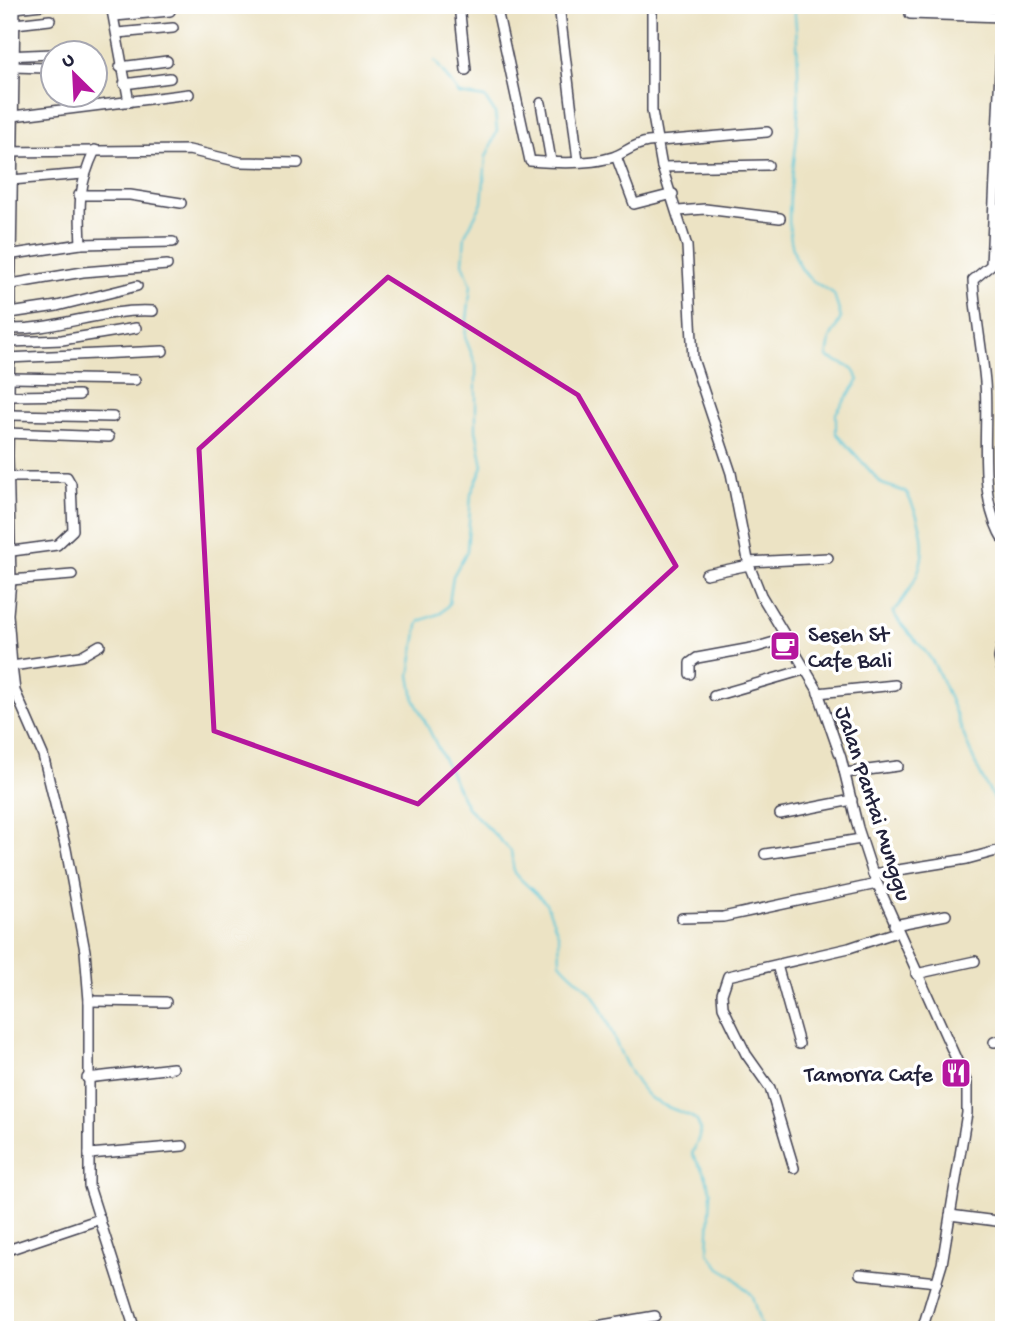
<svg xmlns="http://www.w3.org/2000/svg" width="1009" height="1335" font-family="'Gochi Hand',sans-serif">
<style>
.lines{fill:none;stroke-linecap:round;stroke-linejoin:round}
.stream{stroke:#5ec7d9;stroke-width:2}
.minor-casing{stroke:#403f50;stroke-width:12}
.minor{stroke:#fff;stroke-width:9}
.marked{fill:none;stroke:#b5179e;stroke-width:5;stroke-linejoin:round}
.labels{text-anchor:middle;stroke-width:7;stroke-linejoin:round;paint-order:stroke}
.poi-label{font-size:23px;fill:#22223b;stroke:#fff;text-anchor:start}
.street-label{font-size:23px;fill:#22223b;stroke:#fff}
</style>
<rect width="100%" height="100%" fill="#fff"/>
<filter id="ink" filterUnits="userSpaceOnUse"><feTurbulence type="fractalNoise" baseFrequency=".0143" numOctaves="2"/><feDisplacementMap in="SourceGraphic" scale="14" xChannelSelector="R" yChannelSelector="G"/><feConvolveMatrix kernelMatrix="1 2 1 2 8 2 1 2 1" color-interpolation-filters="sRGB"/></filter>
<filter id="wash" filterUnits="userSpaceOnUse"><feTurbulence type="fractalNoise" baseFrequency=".00686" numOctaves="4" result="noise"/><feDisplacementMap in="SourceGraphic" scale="28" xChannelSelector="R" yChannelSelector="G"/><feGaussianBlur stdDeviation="1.57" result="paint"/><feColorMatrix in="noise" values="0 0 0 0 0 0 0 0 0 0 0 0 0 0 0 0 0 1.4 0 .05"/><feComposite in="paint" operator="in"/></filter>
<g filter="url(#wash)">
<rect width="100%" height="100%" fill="#ece3c4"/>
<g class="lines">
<!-- stream -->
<g class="stream">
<path d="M 794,5 C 798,43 799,81 798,118 C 798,164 773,238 807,276 C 813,283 826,288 834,294 L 841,318 L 830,339 L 827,357 L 852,368 L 859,380 L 836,413 L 836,433 L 882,484 L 906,492 C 932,539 928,571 893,612 C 905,634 924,644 935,666 C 960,714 970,770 1004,812"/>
<path d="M 435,61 L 459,94 L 485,98 L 495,113 L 497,131 L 486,157 L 482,203 L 465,235 L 463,263 L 471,285 L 465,337 L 476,365 L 476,430 L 483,466 L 471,494 L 467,551 L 453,576 L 449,604 L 441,613 L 420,621 L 418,626 L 410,675 L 414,699 L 467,807 L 511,851 L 514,873 L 546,903 L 559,936 L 560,962 C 570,976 589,986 597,1001 C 614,1032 623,1070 648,1096 C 661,1109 693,1112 698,1123 C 703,1133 696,1144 692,1154 L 705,1174 L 711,1193 L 708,1252 L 720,1268 L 732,1275 L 752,1296 L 762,1330"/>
</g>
</g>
</g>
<g filter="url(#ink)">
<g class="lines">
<!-- minor casing -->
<g class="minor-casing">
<g id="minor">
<polyline points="15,5 8,456 11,580 8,614 12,666 15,691 43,755 66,849 85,951 89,1001 89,1186 135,1330"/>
<polyline points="111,5 129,102"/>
<polyline points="459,5 466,70"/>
<path d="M 496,5 L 530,161 C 554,163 589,165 613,157 C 625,153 633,144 648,142 L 767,132"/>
<polyline points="559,5 578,161"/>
<polyline points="652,5 652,111 662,167 687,246 693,359 731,473 749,565 761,595 817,689 841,758 858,828 873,874 967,1083 967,1113 942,1264 922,1330"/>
<path d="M 1003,5 L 991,265 L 973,280 C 975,314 982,348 985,382 C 989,432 976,497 1004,541"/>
<polyline points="15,8 42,5"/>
<polyline points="910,14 1003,17"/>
<polyline points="115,16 170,11"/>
<polyline points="15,24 50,20"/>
<polyline points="117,33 173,28"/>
<polyline points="5,56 52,54"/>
<polyline points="13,67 46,68"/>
<polyline points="120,67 167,61"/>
<polyline points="124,84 170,78"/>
<polyline points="541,103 551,161"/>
<polyline points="5,117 189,94"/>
<polyline points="5,152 189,150 240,162 298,163"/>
<polyline points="616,156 634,204 673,194"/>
<polyline points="662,167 768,165"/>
<polyline points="11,180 83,174"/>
<polyline points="79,195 130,195 181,203"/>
<polyline points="678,211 705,209 780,218"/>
<polyline points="993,230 1004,231"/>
<path d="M 81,244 C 79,205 78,186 95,150"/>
<polyline points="7,255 81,244 173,242"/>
<polyline points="11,284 83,272 167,265"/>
<polyline points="10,313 57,306 137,286"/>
<path d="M 6,329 C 56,331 102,308 153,311"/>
<polyline points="11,342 62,340 136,328"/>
<polyline points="7,358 163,351"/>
<polyline points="11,378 135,380"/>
<polyline points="11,396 79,395"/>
<polyline points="10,415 113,417"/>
<polyline points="7,433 109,437"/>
<polyline points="5,477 67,477 71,484 73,530 57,545 5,552"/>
<polyline points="748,562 828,558"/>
<polyline points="706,574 749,565"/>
<polyline points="11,580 72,575"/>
<polyline points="1004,635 999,658 1004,679"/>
<polyline points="12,666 81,656 100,645"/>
<polyline points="690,674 690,663 697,658 757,647 788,638"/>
<polyline points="818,693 895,685"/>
<polyline points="714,696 807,669"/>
<polyline points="845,773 898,766"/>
<polyline points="780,814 852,800"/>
<polyline points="765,854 861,839"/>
<polyline points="873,874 967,859 1004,849"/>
<polyline points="682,918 723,917 877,884"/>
<polyline points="894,925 946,915"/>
<polyline points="777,965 799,1044"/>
<polyline points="916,974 975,961"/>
<polyline points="89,1001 166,1002"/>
<polyline points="994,1042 1004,1040"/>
<polyline points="87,1078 173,1068"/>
<polyline points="89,1154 183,1146"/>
<polyline points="794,1168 770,1088 746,1054 723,1007 722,994 728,976 849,948 897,932"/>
<polyline points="950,1215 1004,1222"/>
<polyline points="5,1251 100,1219"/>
<polyline points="860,1274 937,1282"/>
<polyline points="573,1330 655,1316"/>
</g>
</g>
<!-- minor -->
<use href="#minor" class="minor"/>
</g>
</g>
<!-- marked area -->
<path class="marked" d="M 388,277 L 578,395 L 676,566 L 418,804 L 214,731 L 199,449 Z"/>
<!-- icons -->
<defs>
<g id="cafe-square" transform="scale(1.575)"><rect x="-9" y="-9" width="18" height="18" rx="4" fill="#b5179e" stroke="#fff"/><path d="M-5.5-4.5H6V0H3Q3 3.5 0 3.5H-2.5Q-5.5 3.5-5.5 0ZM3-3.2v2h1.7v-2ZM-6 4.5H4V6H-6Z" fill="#fff"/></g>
<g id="restaurant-square" transform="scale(1.575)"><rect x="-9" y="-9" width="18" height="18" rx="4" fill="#b5179e" stroke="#fff"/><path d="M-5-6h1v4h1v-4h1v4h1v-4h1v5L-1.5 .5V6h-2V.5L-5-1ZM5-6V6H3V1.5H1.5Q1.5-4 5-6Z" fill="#fff"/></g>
</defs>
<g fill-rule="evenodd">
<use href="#cafe-square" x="785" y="646"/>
<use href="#restaurant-square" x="956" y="1073"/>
</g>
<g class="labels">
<!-- poi labels -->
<g class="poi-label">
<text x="808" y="641">Seseh St<tspan x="808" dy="26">Cafe Bali</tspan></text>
<text x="933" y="1081" text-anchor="end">Tamorra Cafe</text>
</g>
<!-- street labels -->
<g class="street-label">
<text transform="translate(875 803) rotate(72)" y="8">Jalan Pantai Munggu</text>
</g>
</g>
<!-- margin -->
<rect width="1009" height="1335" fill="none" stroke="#fff" stroke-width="28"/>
<!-- north arrow -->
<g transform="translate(74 74) rotate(336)"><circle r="33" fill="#ffffff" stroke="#a7a7b1" stroke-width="2"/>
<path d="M0-5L12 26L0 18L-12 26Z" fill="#b5179e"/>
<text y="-10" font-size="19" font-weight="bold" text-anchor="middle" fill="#22223b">U</text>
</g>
</svg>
